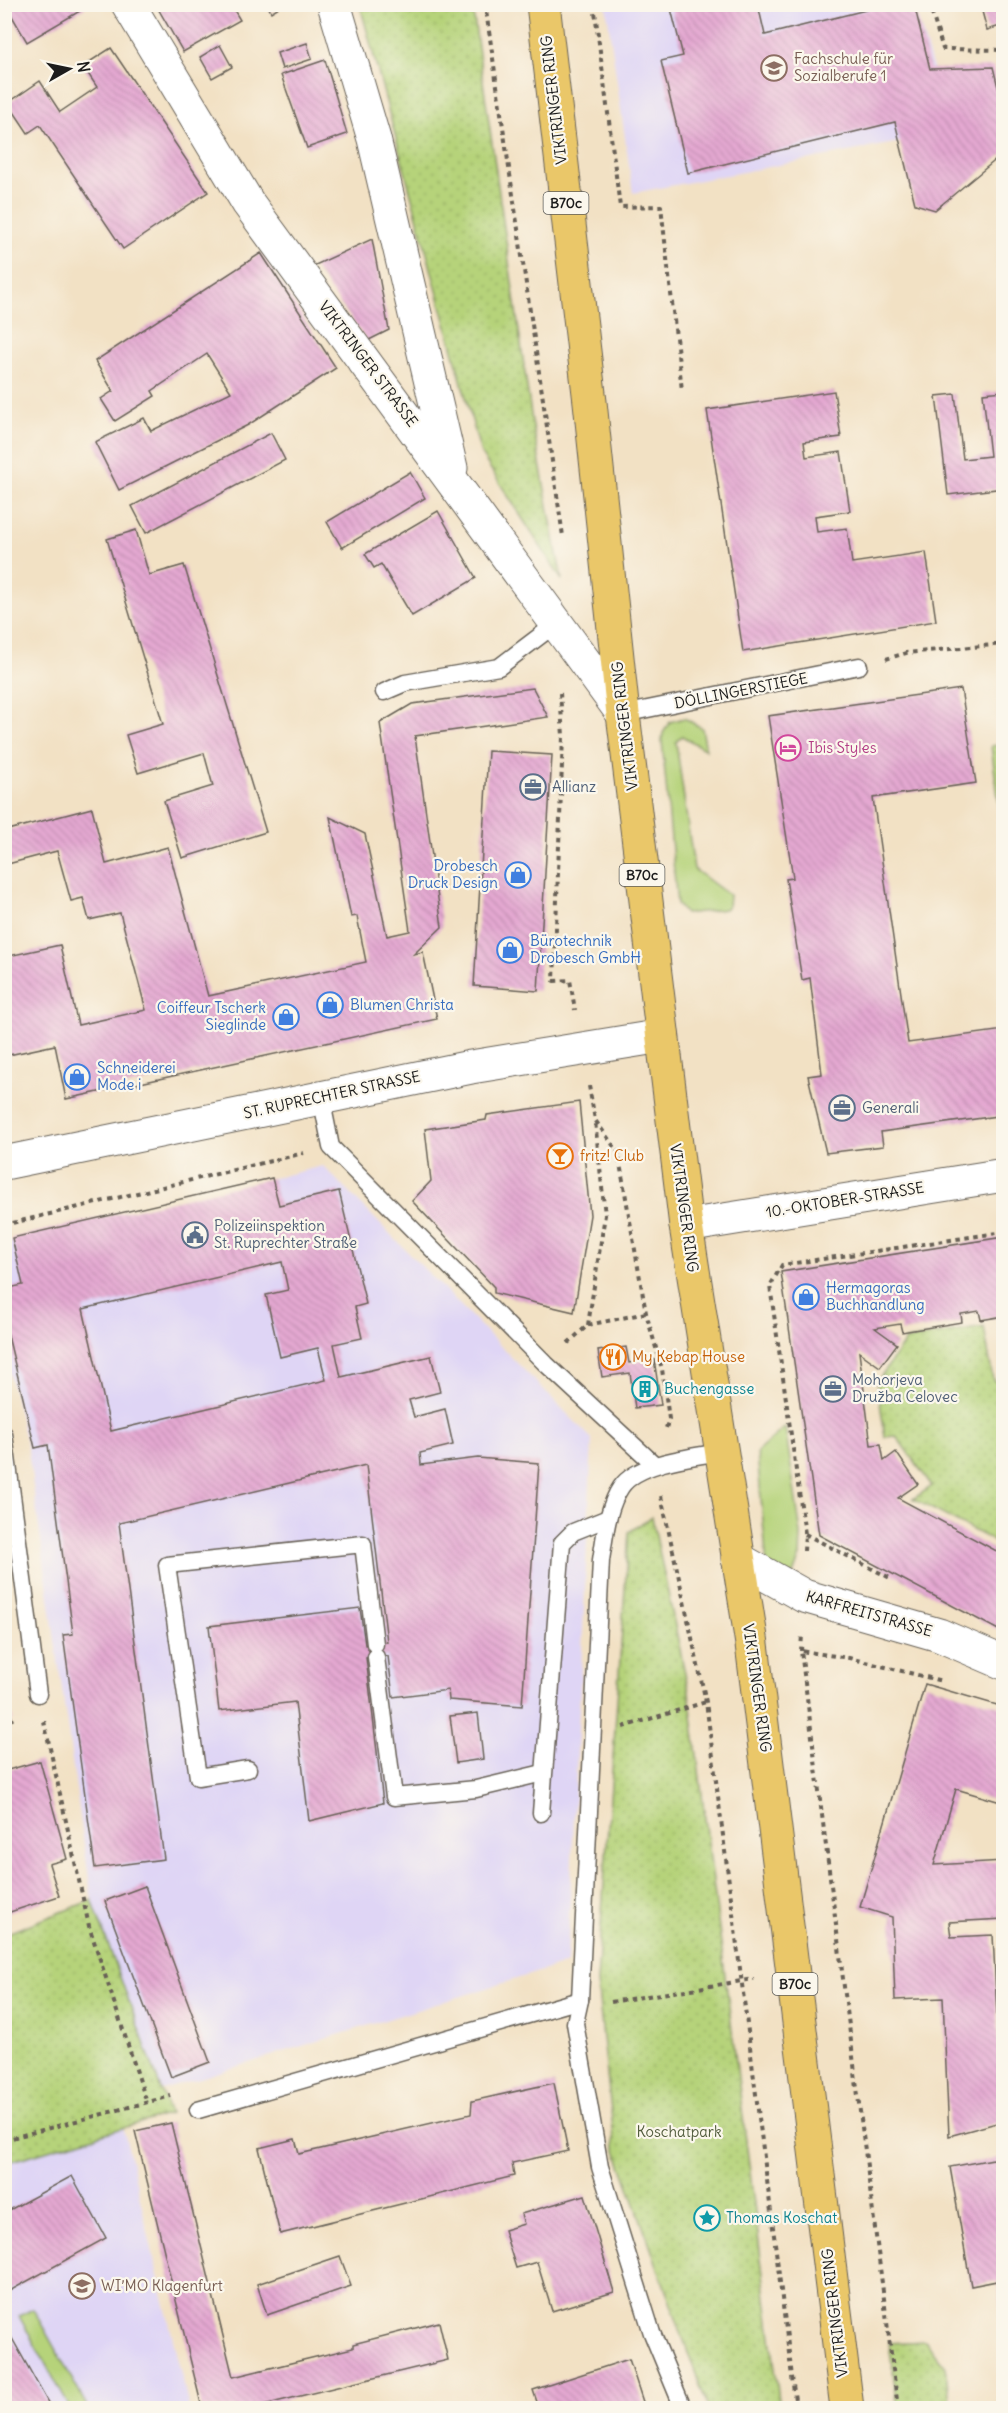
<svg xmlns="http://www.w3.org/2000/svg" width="1008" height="2413" font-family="Delius,sans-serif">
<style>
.built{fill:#dfd5f5}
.grass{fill:#b6d37a;stroke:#69784b;stroke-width:1.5}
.park{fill:url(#park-dots);stroke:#69784b;stroke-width:1.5}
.building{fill:url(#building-back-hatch);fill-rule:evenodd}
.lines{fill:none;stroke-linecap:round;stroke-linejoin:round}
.service-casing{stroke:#676157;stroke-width:19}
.minor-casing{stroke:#676157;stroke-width:35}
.tertiary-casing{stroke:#676157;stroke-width:35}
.primary-casing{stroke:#676157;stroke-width:35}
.path{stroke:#676157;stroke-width:4;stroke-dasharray:4.5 4.5;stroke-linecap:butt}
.service{stroke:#fff;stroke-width:16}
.minor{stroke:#fff;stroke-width:33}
.tertiary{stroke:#fff;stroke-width:33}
.primary{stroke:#eac769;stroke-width:33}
.labels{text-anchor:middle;stroke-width:4.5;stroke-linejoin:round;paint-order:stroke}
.shield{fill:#fbf7ec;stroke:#5f5e5a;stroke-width:1.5}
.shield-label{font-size:14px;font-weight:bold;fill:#1c1c1c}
.education-label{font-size:15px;fill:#785e54;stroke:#fbf7ec;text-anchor:start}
.street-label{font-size:15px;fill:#1c1c1c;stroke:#fbf7ec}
.hotel-label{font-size:15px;fill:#b23c85;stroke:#fbf7ec;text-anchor:start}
.service-label{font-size:15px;fill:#4e5e75;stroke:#fbf7ec;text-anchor:start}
.shop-label{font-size:15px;fill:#366cbe;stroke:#fbf7ec;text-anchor:start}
.food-label{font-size:15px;fill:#c56008;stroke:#fbf7ec;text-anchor:start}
.culture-label{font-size:15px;fill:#0d838f;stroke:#fbf7ec;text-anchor:start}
.park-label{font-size:15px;fill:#525c3d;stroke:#fbf7ec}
</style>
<defs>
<pattern id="park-dots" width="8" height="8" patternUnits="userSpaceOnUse" patternTransform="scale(1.5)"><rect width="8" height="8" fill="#b6d37a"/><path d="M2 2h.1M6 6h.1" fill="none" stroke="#9cb569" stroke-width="1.8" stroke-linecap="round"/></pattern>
<pattern id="building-back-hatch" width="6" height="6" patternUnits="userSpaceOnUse" patternTransform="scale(1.5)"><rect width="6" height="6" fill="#e4a8d1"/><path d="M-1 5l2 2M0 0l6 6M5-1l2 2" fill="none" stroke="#c390b3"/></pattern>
</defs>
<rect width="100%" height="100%" fill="#fbf7ec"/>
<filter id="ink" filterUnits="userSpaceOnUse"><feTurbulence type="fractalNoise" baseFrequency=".0167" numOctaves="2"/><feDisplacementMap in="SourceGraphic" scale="12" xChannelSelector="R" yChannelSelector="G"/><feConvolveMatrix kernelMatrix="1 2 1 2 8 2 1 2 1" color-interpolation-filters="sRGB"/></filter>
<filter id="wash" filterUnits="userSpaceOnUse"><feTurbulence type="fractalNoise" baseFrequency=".008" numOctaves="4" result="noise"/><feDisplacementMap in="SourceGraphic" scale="24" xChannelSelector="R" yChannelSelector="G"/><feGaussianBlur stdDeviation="1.35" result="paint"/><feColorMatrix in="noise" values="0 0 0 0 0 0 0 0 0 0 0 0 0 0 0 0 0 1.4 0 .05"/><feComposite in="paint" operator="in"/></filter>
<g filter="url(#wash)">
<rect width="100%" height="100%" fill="#f2e1c4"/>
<!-- built -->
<g class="built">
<polygon points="606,5 914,5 952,132 633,193"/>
<polygon points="323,1166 592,1439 567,1963 162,2090 92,1900 28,1450 5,1356 4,1244"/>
<polygon points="123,2126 189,2408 5,2408 4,2163"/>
</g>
<!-- grass -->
<g class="grass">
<polygon points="684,718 702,728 706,750 682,736 676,742 694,869 729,895 728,906 725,909 685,914 677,904 662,741 663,733 670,722"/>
<polygon points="785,1427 801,1534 800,1556 791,1580 767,1567 757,1452"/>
<polygon points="33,2309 88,2408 70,2408 19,2316"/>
</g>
<!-- park -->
<g class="park">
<polygon points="360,5 472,5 532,421 562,580 481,454"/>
<polygon points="1003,744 1004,744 1003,833 991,746"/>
<polygon points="984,1327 993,1380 1003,1385 1003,1546 913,1499 932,1486 896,1436 885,1437 877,1382 906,1340"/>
<polygon points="652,1517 689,1692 780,2408 708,2408 615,2148 597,1982 629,1532"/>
<polygon points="92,1900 170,2114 5,2163 5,1934"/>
<polygon points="925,2341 946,2367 952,2408 898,2408 889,2343"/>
</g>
<g id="blocks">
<!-- building -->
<g class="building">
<polygon points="5,4 83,4 85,8 27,42"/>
<polygon points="267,4 284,4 271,12"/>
<polygon points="890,4 914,4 930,69 993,67 1004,111 1004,153 935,210 915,204 895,122 688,173 661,61 683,56 670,5 758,5 765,35"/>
<polygon points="980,4 1004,4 1004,25 987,30"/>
<polygon points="156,5 231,5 240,20 183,52"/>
<polygon points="307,43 312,59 282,69 277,53"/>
<polygon points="220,45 232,67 212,78 200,57"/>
<polygon points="111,48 208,192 123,249 40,125 28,133 8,103 40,81 60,112 97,87 83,66"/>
<polygon points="325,60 347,134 307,148 281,75"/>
<polygon points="372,239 389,330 367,341 313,266"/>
<polygon points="261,253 336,368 248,425 119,490 95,442 144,418 151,431 231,392 207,354 152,391 155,396 115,421 101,399 113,391 95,361"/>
<polygon points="834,391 841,437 804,442 806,457 841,452 850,511 815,516 817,532 847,528 852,563 926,552 936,621 743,652 707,410"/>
<polygon points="1004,391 1004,488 948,495 936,396 955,394 963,459 990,456 983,393"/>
<polygon points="271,433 285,460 146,533 132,506"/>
<polygon points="410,472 425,498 342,548 327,522"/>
<polygon points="438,511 476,578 412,616 381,564 374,568 365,554"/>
<polygon points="136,530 149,575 184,565 266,832 182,858 164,801 213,786 204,753 138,773 126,735 163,724 107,539"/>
<polygon points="533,688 548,717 415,736 442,927 414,954 423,952 437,1019 66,1099 55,1045 4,1056 4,957 60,945 78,1025 146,1010 120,913 89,920 83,898 71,901 57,851 4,865 4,831 92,808 106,864 168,847 208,996 366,962 357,916 351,917 330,817 365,834 387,936 410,931 380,723 412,704"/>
<polygon points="961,689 976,783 873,798 908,1043 1004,1030 1004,1115 881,1132 883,1146 826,1153 808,1076 822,1074 810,978 802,980 786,879 793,878 768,716"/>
<polygon points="488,751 552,755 538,991 474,986"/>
<polygon points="579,1102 590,1215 574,1312 494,1293 494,1287 412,1201 431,1181 425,1129 486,1120 487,1115"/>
<path d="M 272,1178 L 279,1205 L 339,1191 L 366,1304 L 355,1307 L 362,1338 L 334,1344 L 341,1377 L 431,1356 L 440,1392 L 409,1400 L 414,1417 L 445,1409 L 453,1445 L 420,1453 L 421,1465 L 478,1458 L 539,1463 L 522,1706 L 449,1700 L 448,1690 L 393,1697 L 388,1656 L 366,1658 L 383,1803 L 309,1821 L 295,1702 L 219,1711 L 209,1626 L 360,1608 L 365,1645 L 387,1642 L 366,1465 L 119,1523 L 164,1859 L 95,1868 L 63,1635 L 73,1634 L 48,1445 L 35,1448 L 4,1319 L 4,1289 L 23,1285 L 12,1238 ZM 282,1262 L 288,1290 L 266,1295 L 280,1357 L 318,1348 L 326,1380 L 111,1431 L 83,1309 Z"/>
<polygon points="1004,1237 1004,1316 981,1320 979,1311 961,1314 962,1322 902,1332 900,1324 875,1328 897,1344 880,1367 859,1352 871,1445 881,1444 884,1461 896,1452 918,1484 898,1498 1004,1555 1004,1633 819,1535 781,1272"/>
<polygon points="626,1347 629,1363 654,1359 661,1405 635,1408 630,1373 602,1377 598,1351"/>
<polygon points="925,1684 1004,1707 1004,1803 956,1789 934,1865 1004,1861 1004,1919 949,1922 951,1937 993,1935 1000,2074 1004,2073 1004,2121 949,2136 943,1998 895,2000 892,1917 860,1907"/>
<polygon points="4,1696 13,1720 4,1723"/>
<polygon points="478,1713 483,1759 456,1763 450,1716"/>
<polygon points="40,1761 67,1859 49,1864 59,1896 4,1914 4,1771"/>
<polygon points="145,1886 210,2062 171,2077 105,1901"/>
<polygon points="554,2083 568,2151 512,2163 514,2176 280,2234 259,2148 295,2139 299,2154 471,2114 472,2101"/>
<polygon points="171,2123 233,2377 353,2348 353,2344 439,2322 448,2360 251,2408 202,2408 135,2131"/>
<polygon points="1004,2157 1004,2312 1002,2312 997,2281 971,2286 950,2167"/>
<polygon points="72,2176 106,2238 4,2294 4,2213"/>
<polygon points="585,2195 614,2292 552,2311 537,2262 516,2268 504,2230 524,2224 521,2214"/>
<polygon points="340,2256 351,2286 267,2315 257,2284"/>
<polygon points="4,2324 51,2408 4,2408"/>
<polygon points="629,2359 645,2408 539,2408 533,2390"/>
</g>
</g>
</g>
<g filter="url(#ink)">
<use href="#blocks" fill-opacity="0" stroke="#676157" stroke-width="1.5"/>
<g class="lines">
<!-- service casing -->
<g class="service-casing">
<g id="service">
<polyline points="384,692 405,683 499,667 557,623"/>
<polyline points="623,714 859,666"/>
<polyline points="321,1097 331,1147 546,1364 654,1464"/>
<polyline points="4,1434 38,1694"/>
<polyline points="376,1657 394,1797 476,1789 543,1773"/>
<polyline points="248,1769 198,1777 167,1565 363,1544 375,1644"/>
<polyline points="541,1813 562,1543 573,1532 608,1518"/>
<polyline points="198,2110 580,2000"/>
<path d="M 683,2408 L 652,2333 L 600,2167 L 575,2023 L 580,2000 L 601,1560 C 605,1536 607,1508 621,1487 C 638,1462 693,1457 721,1452"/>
</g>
</g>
<!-- minor casing -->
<g class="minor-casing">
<g id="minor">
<polyline points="128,4 248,203 623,714"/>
<polyline points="334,4 374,139 451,468"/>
<polyline points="686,1226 1004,1175"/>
<polyline points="738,1559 804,1596 939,1635 1004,1663"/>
</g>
</g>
<!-- tertiary casing -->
<g class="tertiary-casing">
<polyline id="tertiary" points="4,1163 471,1067 662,1036"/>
</g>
<!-- primary casing -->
<g class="primary-casing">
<polyline id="primary" points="543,4 590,402 623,714 686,1226 752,1644 847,2408"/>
</g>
<!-- path -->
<g class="path">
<polyline points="485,4 563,536"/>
<polyline points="594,4 620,207 661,206 682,390"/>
<polyline points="929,4 943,49 1004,50"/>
<polyline points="886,659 906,653 1004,644"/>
<polyline points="560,693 563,736 554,981 570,980 575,1010"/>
<polyline points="589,1086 595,1120 618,1152 646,1313 662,1369 669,1419 665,1431"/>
<polyline points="4,1225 304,1153"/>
<polyline points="588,1325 605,1215 595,1121"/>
<polyline points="568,1343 588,1325 646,1313"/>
<polyline points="661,1496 706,1702 796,2408"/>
<polyline points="805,1534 892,1579"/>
<polyline points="804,1551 805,1534 770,1286 782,1265 1004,1232"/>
<polyline points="801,1651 802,1634"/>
<polyline points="44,1721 89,1926 147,2103"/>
<polyline points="623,1727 706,1702"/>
<polyline points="611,2002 754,1979"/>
<polyline points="4,2140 171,2096"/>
<polyline points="898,2408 801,1651 849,1658 942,1681"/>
</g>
<!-- service -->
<use href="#service" class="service"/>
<!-- minor -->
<use href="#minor" class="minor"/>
<!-- tertiary -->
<use href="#tertiary" class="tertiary"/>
<!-- primary -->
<use href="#primary" class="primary"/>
</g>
</g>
<!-- icons -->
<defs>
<g id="university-ring" transform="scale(1.35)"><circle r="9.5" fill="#fbf7ec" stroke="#8d6e63" stroke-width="1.5"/><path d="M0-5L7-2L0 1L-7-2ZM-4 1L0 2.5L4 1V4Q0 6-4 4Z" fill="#8d6e63"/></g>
<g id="hotel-ring" transform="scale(1.35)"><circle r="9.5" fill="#fbf7ec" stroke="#d1479c" stroke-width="1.5"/><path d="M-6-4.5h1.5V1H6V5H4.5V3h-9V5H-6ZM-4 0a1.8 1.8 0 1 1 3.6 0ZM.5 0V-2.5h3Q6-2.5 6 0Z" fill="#d1479c"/></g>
<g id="office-ring" transform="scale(1.35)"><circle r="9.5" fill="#fbf7ec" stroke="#5c6f8a" stroke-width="1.5"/><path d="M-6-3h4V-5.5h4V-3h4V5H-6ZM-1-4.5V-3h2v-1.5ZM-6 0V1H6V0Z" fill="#5c6f8a"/></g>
<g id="shop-ring" transform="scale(1.35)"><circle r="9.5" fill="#fbf7ec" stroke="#3f7fe0" stroke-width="1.5"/><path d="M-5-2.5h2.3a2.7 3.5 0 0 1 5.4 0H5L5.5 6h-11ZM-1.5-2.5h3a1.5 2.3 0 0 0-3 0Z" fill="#3f7fe0"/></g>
<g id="bar-ring" transform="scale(1.35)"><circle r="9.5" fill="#fbf7ec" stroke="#e8710a" stroke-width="1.5"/><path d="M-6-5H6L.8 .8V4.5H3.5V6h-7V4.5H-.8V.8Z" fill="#e8710a"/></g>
<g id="civic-ring" transform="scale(1.35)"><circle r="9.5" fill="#fbf7ec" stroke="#5c6f8a" stroke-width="1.5"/><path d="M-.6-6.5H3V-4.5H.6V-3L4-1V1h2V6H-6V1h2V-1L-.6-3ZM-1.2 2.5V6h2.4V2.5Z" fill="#5c6f8a"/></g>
<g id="restaurant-ring" transform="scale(1.35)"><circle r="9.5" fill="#fbf7ec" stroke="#e8710a" stroke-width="1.5"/><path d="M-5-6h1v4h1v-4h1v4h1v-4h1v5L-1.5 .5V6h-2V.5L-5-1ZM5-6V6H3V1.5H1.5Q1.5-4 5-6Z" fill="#e8710a"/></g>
<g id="building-ring" transform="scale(1.35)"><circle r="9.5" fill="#fbf7ec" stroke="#0f9aa8" stroke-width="1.5"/><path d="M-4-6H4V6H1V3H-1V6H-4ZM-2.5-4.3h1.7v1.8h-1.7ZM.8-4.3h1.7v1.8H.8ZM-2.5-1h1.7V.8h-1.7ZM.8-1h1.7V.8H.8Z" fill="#0f9aa8"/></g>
<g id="sight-ring" transform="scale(1.35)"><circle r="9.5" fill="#fbf7ec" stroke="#0f9aa8" stroke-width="1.5"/><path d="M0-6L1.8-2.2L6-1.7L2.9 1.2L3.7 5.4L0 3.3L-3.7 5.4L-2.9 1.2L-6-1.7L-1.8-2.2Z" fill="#0f9aa8"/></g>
<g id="school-ring" transform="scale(1.35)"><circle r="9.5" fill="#fbf7ec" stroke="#8d6e63" stroke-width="1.5"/><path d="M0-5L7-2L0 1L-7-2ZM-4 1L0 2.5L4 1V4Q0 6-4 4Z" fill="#8d6e63"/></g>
</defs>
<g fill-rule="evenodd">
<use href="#university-ring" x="774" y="68"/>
<use href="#hotel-ring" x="788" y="748"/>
<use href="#office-ring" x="533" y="787"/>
<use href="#shop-ring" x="518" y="875"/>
<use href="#shop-ring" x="510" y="950"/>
<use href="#shop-ring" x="330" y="1005"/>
<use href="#shop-ring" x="286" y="1017"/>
<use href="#shop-ring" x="77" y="1077"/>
<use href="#office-ring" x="842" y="1108"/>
<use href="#bar-ring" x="560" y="1156"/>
<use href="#civic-ring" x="195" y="1235"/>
<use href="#shop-ring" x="806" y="1297"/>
<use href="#restaurant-ring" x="613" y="1357"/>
<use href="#building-ring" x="645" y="1389"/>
<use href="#office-ring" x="833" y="1389"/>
<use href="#sight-ring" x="707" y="2218"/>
<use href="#school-ring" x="82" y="2286"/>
</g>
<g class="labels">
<!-- shield labels -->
<g class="shield">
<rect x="543.5" y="192" width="45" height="22" rx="4.5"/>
<rect x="619.5" y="864" width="45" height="22" rx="4.5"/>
<rect x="772.5" y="1973" width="45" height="22" rx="4.5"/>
</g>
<g class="shield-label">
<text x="566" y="208">B70c</text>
<text x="642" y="880">B70c</text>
<text x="795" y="1989">B70c</text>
</g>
<!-- education labels -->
<g class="education-label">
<text x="794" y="64">Fachschule für<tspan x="794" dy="17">Sozialberufe 1</tspan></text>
<text x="101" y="2291">WI’MO Klagenfurt</text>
</g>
<!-- street labels -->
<g class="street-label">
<text transform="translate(554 100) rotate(-97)" y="5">VIKTRINGER RING</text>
<text transform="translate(368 364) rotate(53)" y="5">VIKTRINGER STRASSE</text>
<text transform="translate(741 691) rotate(-11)" y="5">DÖLLINGERSTIEGE</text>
<text transform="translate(625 726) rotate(-97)" y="5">VIKTRINGER RING</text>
<text transform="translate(332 1095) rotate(-12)" y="5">ST. RUPRECHTER STRASSE</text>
<text transform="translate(845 1200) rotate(-9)" y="5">10.-OKTOBER-STRASSE</text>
<text transform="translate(684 1208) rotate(82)" y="5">VIKTRINGER RING</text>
<text transform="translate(869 1614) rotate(16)" y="5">KARFREITSTRASSE</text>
<text transform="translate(757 1688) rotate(82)" y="5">VIKTRINGER RING</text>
<text transform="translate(835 2313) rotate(-97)" y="5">VIKTRINGER RING</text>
</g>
<!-- hotel labels -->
<g class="hotel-label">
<text x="808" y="753">Ibis Styles</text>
</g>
<!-- service labels -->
<g class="service-label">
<text x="552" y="792">Allianz</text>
<text x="862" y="1113">Generali</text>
<text x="214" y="1231">Polizeiinspektion<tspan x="214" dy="17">St. Ruprechter Straße</tspan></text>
<text x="852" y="1385">Mohorjeva<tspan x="852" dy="17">Družba Celovec</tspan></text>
</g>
<!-- shop labels -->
<g class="shop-label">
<text x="498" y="871" text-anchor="end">Drobesch<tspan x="498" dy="17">Druck Design</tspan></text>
<text x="530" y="946">Bürotechnik<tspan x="530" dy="17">Drobesch GmbH</tspan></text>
<text x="350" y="1010">Blumen Christa</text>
<text x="266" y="1013" text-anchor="end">Coiffeur Tscherk<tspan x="266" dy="17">Sieglinde</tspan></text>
<text x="97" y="1073">Schneiderei<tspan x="97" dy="17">Mode i</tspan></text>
<text x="826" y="1293">Hermagoras<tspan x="826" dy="17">Buchhandlung</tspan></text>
</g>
<!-- food labels -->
<g class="food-label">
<text x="580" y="1161">fritz! Club</text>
<text x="632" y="1362">My Kebap House</text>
</g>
<!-- culture labels -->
<g class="culture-label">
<text x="664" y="1394">Buchengasse</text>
<text x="726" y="2223">Thomas Koschat</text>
</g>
<!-- park labels -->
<g class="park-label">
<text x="679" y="2137">Koschatpark</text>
</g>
</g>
<!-- margin -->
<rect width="1008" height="2413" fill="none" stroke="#fbf7ec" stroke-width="24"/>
<!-- north arrow -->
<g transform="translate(69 69) rotate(81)" stroke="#fbf7ec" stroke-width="4.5" paint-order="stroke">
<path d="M0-4.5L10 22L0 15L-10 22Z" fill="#1c1c1c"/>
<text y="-9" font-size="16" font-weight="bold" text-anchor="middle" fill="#1c1c1c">N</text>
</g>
</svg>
